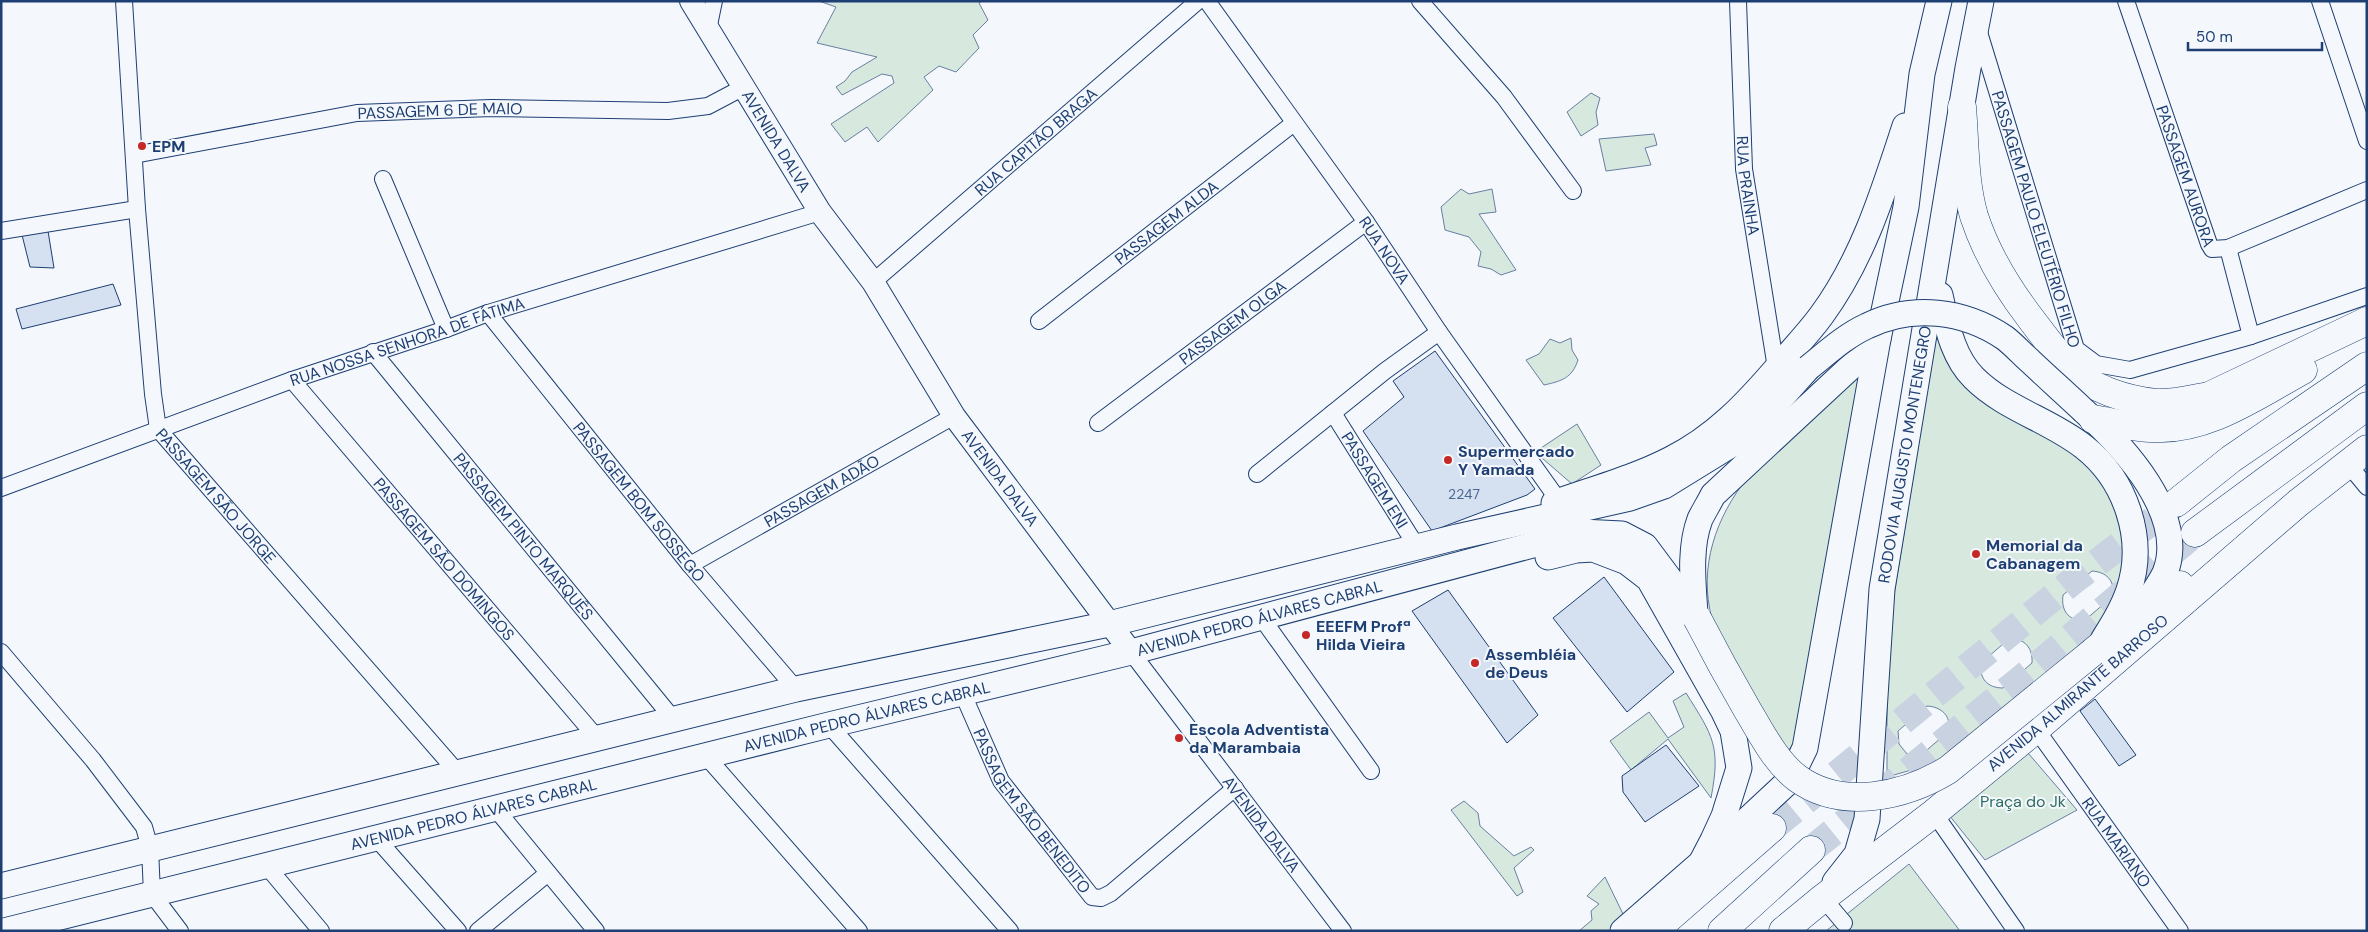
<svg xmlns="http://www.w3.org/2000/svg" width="2368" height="932" font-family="'DM Sans',sans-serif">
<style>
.green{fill:#d7e8df;stroke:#687fa3;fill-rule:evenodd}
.building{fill:#d5e0f0;stroke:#1d3f73}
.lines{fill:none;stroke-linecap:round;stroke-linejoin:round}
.highway-tunnel{stroke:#c9d2e0;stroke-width:28;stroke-dasharray:28 14;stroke-linecap:butt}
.street-casing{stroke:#1d3f73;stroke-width:18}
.secondary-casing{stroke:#1d3f73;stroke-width:24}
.primary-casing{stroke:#1d3f73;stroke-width:27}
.highway-casing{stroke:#1d3f73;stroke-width:29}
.street{stroke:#f4f7fb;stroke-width:16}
.secondary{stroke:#f4f7fb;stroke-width:22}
.primary{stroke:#f4f7fb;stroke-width:25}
.highway{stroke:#f4f7fb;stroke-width:28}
.primary-bridge-casing{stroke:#1d3f73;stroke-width:27;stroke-linecap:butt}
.highway-bridge-casing{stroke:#1d3f73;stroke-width:29;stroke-linecap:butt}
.primary-bridge{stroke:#f4f7fb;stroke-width:25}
.highway-bridge{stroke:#f4f7fb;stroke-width:28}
.poi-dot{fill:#c62828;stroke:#f4f7fb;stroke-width:2}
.labels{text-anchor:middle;stroke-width:4;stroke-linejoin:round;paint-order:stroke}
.number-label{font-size:14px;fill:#4b6792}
.street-label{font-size:16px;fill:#1d3f73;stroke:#f4f7fb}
.poi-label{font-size:16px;font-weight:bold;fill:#1d3f73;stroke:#f4f7fb;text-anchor:start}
.park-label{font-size:16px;fill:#2c6c60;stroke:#f4f7fb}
</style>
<rect width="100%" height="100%" fill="#f4f7fb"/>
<!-- green -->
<g class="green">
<polygon points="819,1 982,1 979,3 988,20 973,35 979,48 956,72 939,66 924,77 933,90 878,142 867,127 845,142 831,124 894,83 892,76 882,74 842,95 836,87 845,81 852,72 877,57 817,43 836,7"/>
<polygon points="1591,93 1600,98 1596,112 1598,125 1581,136 1567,112"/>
<polygon points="1654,134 1657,145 1645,148 1651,165 1606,171 1599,139"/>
<polygon points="1461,189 1469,194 1492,189 1496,212 1479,214 1516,270 1501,275 1491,269 1478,266 1481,252 1469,237 1445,230 1441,207"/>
<path d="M 1936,336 L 1946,355 L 2055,440 L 2082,459 L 2117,497 L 2127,559 L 2104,627 L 1958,748 L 1932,764 L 1887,777 L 1887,638 ZM 2092,571 C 2106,572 2115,580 2113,596 L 2084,621 C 2068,620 2061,611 2063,595 ZM 2010,638 C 2025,639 2033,648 2032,663 L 2003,688 C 1987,688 1979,678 1981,663 ZM 1927,706 C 1942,707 1951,716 1949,731 L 1920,756 L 1907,754 L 1899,744 L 1898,731 Z"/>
<path d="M 1571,338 L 1572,350 L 1578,360 C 1572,378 1562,381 1544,385 L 1526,360 L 1539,354 L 1550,339 L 1560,343 Z"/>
<path d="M 1864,369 L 1794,745 L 1785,753 C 1768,721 1751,690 1733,659 C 1727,647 1716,632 1712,619 C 1698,567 1716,517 1748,477 Z"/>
<polygon points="1577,424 1601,465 1572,484 1535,452"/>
<path d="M 1686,693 C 1713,736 1721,746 1711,798 L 1668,739 L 1631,770 L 1610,741 L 1649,712 L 1668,738 L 1684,727 L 1673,701 Z"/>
<polygon points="2028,753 2077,810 1985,860 1949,815"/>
<polygon points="1464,801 1478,813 1480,826 1514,856 1531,847 1534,850 1514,868 1523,892 1517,896 1451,810"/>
<polygon points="1909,864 1960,931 1826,931"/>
<polygon points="1605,877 1624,916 1612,931 1579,931 1592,920 1591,911 1599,904 1587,896"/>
</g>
<!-- building -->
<g class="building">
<polygon points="48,231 54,268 30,267 22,235"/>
<polygon points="113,284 121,305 22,329 16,309"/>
<polygon points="1435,351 1535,489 1527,495 1432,531 1363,431 1404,397 1393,381"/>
<polygon points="1604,577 1674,672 1627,712 1553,618"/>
<polygon points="1448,590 1538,715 1507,743 1412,611"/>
<polygon points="2095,699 2136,755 2119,766 2080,711"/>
<polygon points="1666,745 1699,786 1645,822 1623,792 1622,776"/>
</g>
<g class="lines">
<!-- highway-tunnel -->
<g class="highway-tunnel">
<polyline points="1772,828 2074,580 2176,503"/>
<polyline points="1811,850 2020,680 2195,533"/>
</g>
<!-- street casing -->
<g class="street-casing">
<g id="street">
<path id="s1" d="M 124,1 L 137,209 L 153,394 L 158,429 L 458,773"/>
<path id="s2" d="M 1207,1 L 1366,222 L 1439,332 L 1559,501"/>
<polyline points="1420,1 1504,97 1573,191"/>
<path id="s3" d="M 1738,1 L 1744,169 L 1776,368"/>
<path id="s4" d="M 2126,1 L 2209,244 L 2212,249 L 2228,248 L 2367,190"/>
<polyline points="2320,1 2367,141"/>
<path id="s5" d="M 1978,29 L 2076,349 L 2096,364 L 2130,370 L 2251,336 L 2367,296"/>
<polyline points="708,30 714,1"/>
<path id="s6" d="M 134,155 L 357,113 L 491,108 L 668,111 L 708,106 L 744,87"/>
<polyline points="383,179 446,329"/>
<polyline points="1,231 137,209"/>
<polyline points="2228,248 2251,336"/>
<path id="s7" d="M 873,282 L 1198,1"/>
<path id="s8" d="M 488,313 L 690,565 L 796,689"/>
<path id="s9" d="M 1039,321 L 1294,123"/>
<path id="s10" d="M 373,352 L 674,720"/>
<path id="s11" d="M 292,380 L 597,738"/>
<path id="s12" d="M 1333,413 L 1417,547"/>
<path id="s13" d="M 1098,423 L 1366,222"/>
<polyline points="2348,464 2367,487"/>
<polyline points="1257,474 1385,371 1439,332"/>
<path id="s14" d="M 1,488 L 292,380 L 446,329 L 488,313 L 820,212"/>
<path id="s15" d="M 690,565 L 954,416"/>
<polyline points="1261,617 1371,771"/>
<polyline points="1,652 93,760 144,827 150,848 152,894 180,931"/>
<path id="s16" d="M 1131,652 L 1343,931"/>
<path id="s17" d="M 962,692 L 1001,781 L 1092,897 L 1101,898 L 1111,893 L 1235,788"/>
<polyline points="829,725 1010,931"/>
<path id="s18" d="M 2036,729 L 2180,931"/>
<polyline points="705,755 859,931"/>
<polyline points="495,808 596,931"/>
<polyline points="1934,813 2016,931"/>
<polyline points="376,838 458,931"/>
<polyline points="265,864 321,931"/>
<polyline points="1823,898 1844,923"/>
<polyline points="478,931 548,873"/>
</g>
</g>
<!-- secondary casing -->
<g class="secondary-casing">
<g id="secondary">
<path id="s19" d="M 691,1 L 820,212 L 873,282 L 954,416 L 1131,652"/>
</g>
</g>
<!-- primary casing -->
<g class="primary-casing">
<g id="primary">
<path d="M 1940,295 C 1947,325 1952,356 1974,378 C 2005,409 2050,420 2084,447 C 2126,480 2146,539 2129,590 C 2123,608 2113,624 2103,640"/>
<path d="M 2084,411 C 2123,446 2188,515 2165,573 C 2159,586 2148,599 2141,612"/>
<polyline points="1740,444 1808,368"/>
<path d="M 1554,503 C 1593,489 1634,478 1671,459 C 1714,438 1746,404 1777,368 C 1791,351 1807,335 1821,316 C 1863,259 1883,193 1905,126"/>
<polyline points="1548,557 1576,550 1593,549 1627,562 1649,579 1723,710 1733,731 1739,768 1724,816 1713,840 1701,863 1623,931"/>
<path d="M 1695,613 C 1693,583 1689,548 1700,519 C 1704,511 1709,503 1713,495 L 1856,362 L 1878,339"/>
<polyline points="1701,863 1789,781 1805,748 1878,339 1906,207 1922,74 1939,1"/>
<path id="s20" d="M 1835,882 L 1857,854 L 1867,819 L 1882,589 L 1968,68 L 1981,1"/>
<polyline points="1,886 796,689 1109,624 1457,537 1630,498 1664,486 1750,433"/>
<path id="s21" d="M 4,931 L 829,725 L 1131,652 L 1581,532 L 1622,534 L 1645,546 L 1695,613"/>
</g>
</g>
<!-- highway casing -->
<g class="highway-casing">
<g id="highway">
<path d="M 1962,107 C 1965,142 1964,182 1974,216 C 1986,253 2008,289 2031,319 C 2043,335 2056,352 2069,367 C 2090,389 2127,400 2156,403 C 2174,404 2192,399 2209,396 L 2367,321"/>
<path d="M 2093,419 C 2112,422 2131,427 2150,428 C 2206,432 2256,396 2303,370"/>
<polyline points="2176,503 2231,459 2367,366"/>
<polyline points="2195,533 2367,406"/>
<polyline points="2093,652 2141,612 2180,585"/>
<polyline points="1654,931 1772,828"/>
<polyline points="1722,931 1811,850"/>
<path id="s22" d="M 1783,931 L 1823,898 L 1934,813 L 2036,729 L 2298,503 L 2367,449"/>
</g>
</g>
<!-- street -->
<use href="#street" class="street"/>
<!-- secondary -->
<use href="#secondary" class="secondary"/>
<!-- primary -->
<use href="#primary" class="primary"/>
<!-- highway -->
<use href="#highway" class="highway"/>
<!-- primary-bridge casing -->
<g class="primary-bridge-casing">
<path id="primary-bridge" d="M 1808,368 C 1827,353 1845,336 1867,326 C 1912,304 1964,310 2005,338 C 2014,345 2022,354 2030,361 C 2048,378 2066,394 2084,411"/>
</g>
<!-- highway-bridge casing -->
<g class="highway-bridge-casing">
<path id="highway-bridge" d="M 1697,618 C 1713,649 1730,680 1748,711 C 1762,734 1775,761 1797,778 C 1842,811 1905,796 1948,770 L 2093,652"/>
</g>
<!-- primary-bridge -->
<use href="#primary-bridge" class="primary-bridge"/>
<!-- highway-bridge -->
<use href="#highway-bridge" class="highway-bridge"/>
</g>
<!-- markers -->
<g class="poi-dot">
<circle cx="142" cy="146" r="5"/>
<circle cx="1448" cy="460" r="5"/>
<circle cx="1976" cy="554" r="5"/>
<circle cx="1306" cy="635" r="5"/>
<circle cx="1475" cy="663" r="5"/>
<circle cx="1179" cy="738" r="5"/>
</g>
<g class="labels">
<!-- number labels -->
<g class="number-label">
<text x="1464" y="499">2247</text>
</g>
<!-- street labels -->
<g class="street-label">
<text dy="6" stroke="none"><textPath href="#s6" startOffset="310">PASSAGEM 6 DE MAIO</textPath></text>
<text dy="6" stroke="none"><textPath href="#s19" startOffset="164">AVENIDA DALVA</textPath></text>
<text dy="6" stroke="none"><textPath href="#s7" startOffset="215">RUA CAPITÃO BRAGA</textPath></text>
<text dy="6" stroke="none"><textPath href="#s4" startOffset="185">PASSAGEM AURORA</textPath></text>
<text dy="6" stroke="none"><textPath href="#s3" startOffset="185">RUA PRAINHA</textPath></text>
<text dy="6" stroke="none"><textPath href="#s5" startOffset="199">PASSAGEM PAULO ELEUTÉRIO FILHO</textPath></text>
<text dy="6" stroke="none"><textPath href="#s9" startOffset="161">PASSAGEM ALDA</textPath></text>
<text dy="6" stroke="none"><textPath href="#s2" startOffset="306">RUA NOVA</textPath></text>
<text dy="6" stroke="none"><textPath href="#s13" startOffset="168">PASSAGEM OLGA</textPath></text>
<text dy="6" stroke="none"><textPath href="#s14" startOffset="432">RUA NOSSA SENHORA DE FÁTIMA</textPath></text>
<text dy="6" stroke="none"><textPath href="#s20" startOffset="439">RODOVIA AUGUSTO MONTENEGRO</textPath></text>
<text dy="6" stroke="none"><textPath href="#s19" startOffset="569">AVENIDA DALVA</textPath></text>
<text dy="6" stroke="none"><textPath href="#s12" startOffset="79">PASSAGEM ENI</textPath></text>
<text dy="6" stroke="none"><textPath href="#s15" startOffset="151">PASSAGEM ADÃO</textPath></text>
<text dy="6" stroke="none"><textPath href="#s1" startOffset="518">PASSAGEM SÃO JORGE</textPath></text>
<text dy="6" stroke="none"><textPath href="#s8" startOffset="242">PASSAGEM BOM SOSSEGO</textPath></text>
<text dy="6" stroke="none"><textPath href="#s10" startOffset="238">PASSAGEM PINTO MARQUÊS</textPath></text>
<text dy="6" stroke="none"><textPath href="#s11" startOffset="235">PASSAGEM SÃO DOMINGOS</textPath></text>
<text dy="6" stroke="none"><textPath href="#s21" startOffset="1294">AVENIDA PEDRO ÁLVARES CABRAL</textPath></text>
<text dy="6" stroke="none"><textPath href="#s22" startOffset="379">AVENIDA ALMIRANTE BARROSO</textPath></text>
<text dy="6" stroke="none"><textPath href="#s21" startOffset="889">AVENIDA PEDRO ÁLVARES CABRAL</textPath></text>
<text dy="6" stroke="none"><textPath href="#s17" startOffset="139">PASSAGEM SÃO BENEDITO</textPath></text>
<text dy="6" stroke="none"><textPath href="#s21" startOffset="484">AVENIDA PEDRO ÁLVARES CABRAL</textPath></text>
<text dy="6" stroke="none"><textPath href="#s16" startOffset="216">AVENIDA DALVA</textPath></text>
<text dy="6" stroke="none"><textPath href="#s18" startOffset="139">RUA MARIANO</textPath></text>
</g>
<!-- poi labels -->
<g class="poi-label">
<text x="152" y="152">EPM</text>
<text x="1458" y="457">Supermercado<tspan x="1458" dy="18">Y Yamada</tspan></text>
<text x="1986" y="551">Memorial da<tspan x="1986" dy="18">Cabanagem</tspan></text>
<text x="1316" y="632">EEEFM Profª<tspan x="1316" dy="18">Hilda Vieira</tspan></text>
<text x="1485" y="660">Assembléia<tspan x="1485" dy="18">de Deus</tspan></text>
<text x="1189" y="735">Escola Adventista<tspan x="1189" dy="18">da Marambaia</tspan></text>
</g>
<!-- park labels -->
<g class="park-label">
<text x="2023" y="807">Praça do Jk</text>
</g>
</g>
<!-- border -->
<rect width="2368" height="932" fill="none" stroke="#1d3f73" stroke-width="5"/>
<!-- scale -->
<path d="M2188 42v8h134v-8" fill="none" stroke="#1d3f73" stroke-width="2.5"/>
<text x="2196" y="42" font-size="15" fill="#1d3f73" stroke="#f4f7fb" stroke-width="4" paint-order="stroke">50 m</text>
</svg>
